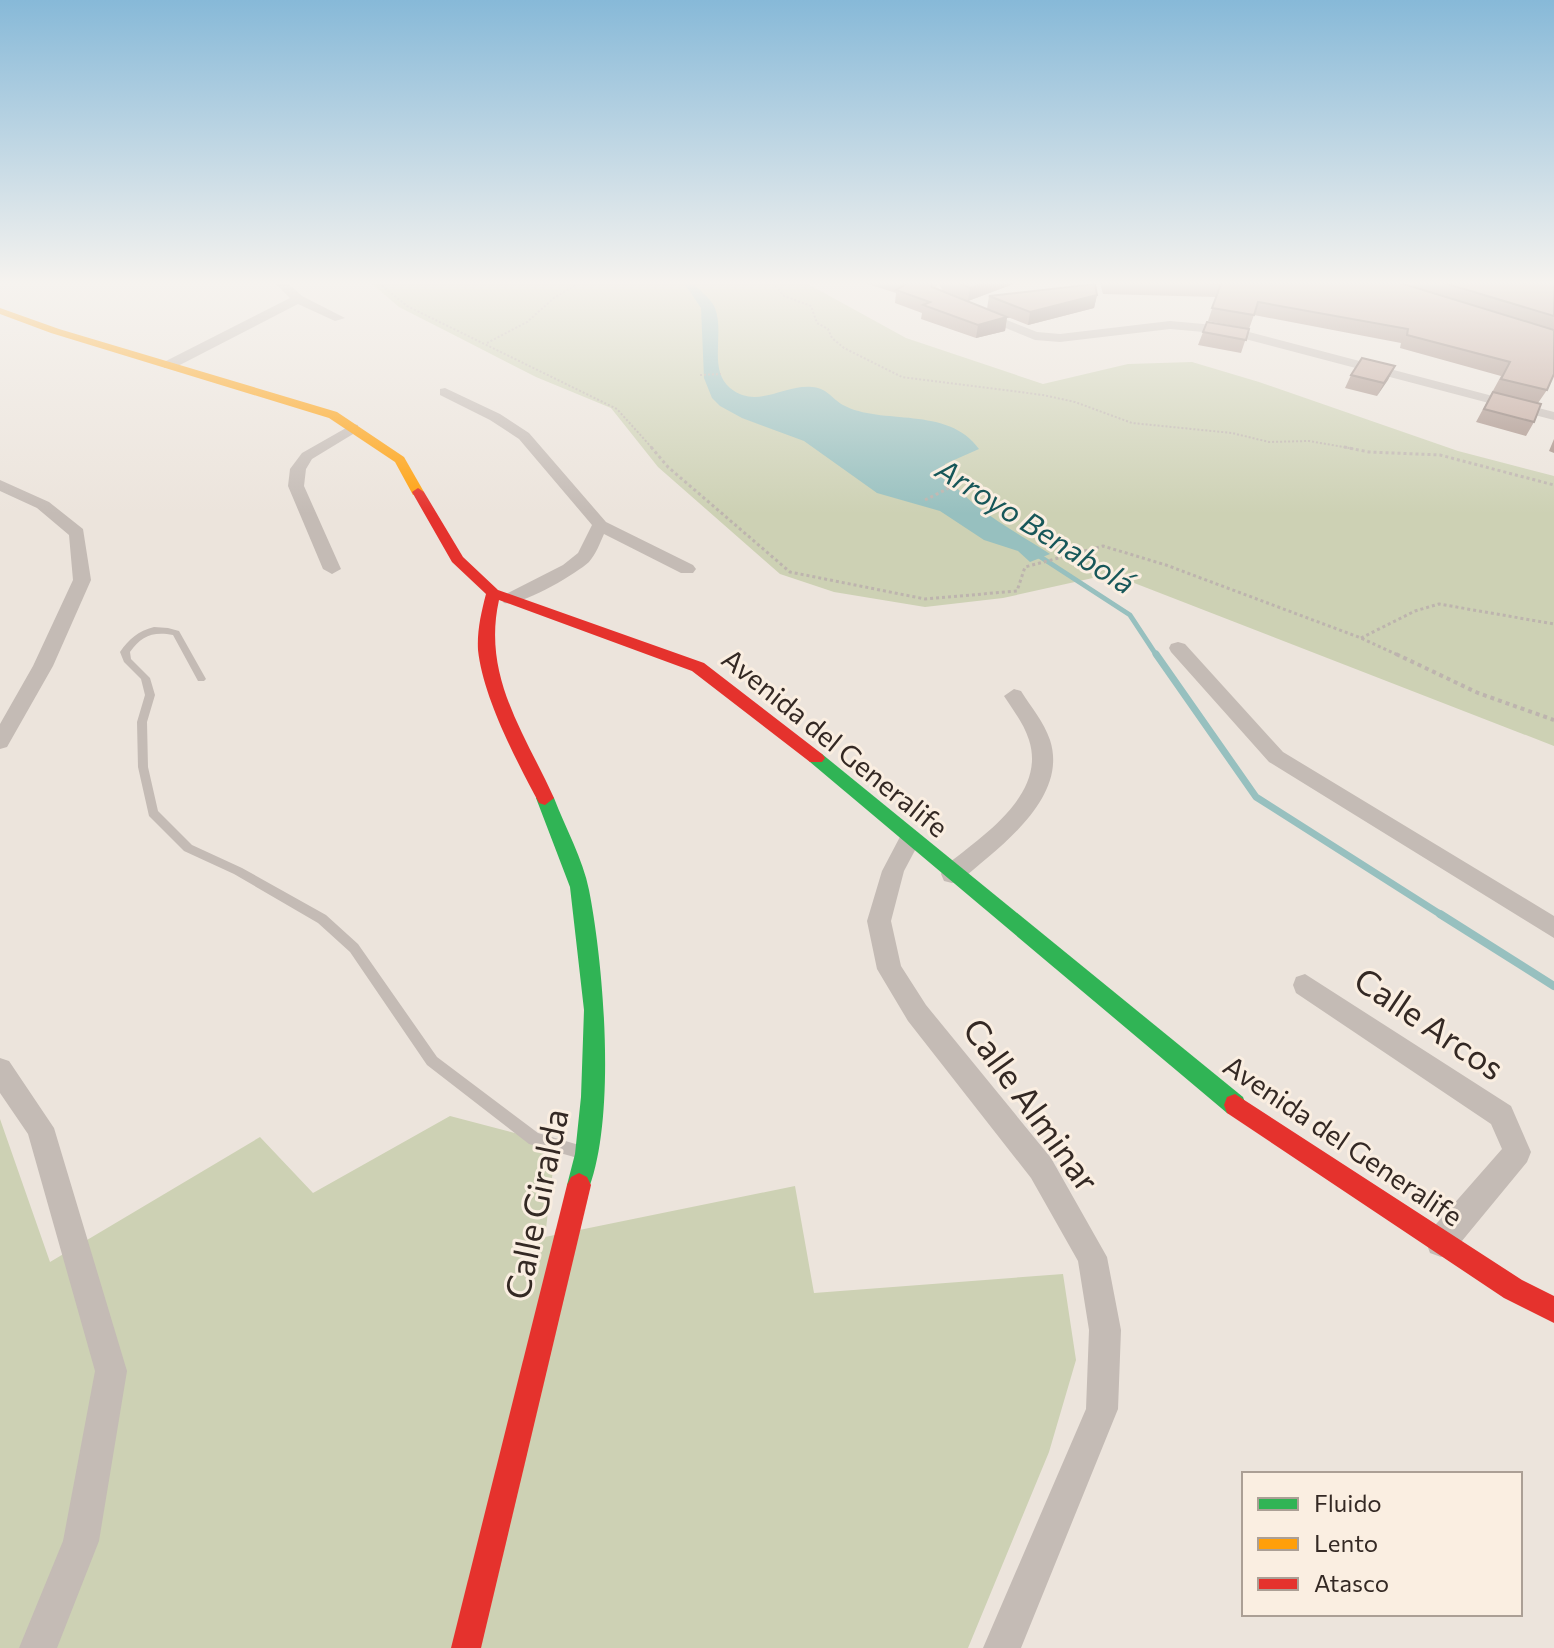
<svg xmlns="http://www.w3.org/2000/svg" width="1554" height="1648" font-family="Commissioner,sans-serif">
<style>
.green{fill:#cdd1b4}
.water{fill:#97c0bf}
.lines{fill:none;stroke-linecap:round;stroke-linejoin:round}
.stream-far2{stroke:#97c0bf;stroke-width:5}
.stream-far1{stroke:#97c0bf;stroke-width:7}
.stream{stroke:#97c0bf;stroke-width:8}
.path-far2{stroke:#bdb4ae;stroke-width:2;stroke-dasharray:2 2;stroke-linecap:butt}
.path-far1{stroke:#bdb4ae;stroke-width:3;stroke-dasharray:3 3;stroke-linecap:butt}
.path{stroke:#bdb4ae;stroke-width:4;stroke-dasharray:4 4;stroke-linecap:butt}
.lane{fill:#c4bbb5;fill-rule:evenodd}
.street{fill:#c4bbb5;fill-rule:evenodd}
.fast{fill:#30b455;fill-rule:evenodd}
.slow{fill:#ff9f0a;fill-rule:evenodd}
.jam{fill:#e5322d;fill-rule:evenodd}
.wall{fill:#a68f86}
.shaded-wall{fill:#87746d}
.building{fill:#c1a69c;stroke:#87746d;stroke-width:2}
.labels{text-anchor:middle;stroke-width:6;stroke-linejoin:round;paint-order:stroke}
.street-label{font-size:28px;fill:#342924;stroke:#faeee1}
.water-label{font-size:30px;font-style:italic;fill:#175759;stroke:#faeee1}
.near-street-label{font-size:34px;fill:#342924;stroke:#faeee1}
</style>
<rect width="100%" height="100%" fill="#ece4dc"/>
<!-- green -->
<g class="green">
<polygon points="371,283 806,283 906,338 1043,384 1128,364 1192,362 1259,382 1458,451 1554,476 1554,746 1111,574 1003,598 925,607 834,592 780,574 658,467 611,408 536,377 454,335 399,307"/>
<polygon points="450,1116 556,1144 545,1237 795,1186 814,1293 1063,1274 1076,1360 1049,1452 968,1648 0,1648 0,1119 50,1262 260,1137 313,1193"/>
</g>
<!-- water -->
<path class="water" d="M 684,283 L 693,283 C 699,290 710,298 714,306 C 726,331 707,368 730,388 C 757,410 784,384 812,387 C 827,388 831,398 843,405 C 881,426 948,405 979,449 L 945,464 L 944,472 C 967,507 1015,531 1050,554 L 1030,562 L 1018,551 L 984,540 L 940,511 L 877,493 L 804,441 L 742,418 L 720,406 L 712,398 L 704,378 L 701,308 Z"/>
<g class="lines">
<!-- stream-far2 -->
<polyline class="stream-far2" points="1036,554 1130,615 1157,656"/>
<!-- stream-far1 -->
<polyline class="stream-far1" points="1156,654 1256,797 1443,916"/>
<!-- stream -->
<polyline class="stream" points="1440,914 1554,986"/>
<!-- path-far2 -->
<g class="path-far2">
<polyline points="379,283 407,306 617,409 653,449"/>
<polyline points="773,283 784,296 811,306 817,323 828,329 832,338 844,348 902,377 1043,395 1075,402 1132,423 1232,433 1269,442 1309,441 1355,449"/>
<polyline points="487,343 527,322 554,298 579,283"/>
<polyline points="700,375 721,374"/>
</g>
<!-- path-far1 -->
<g class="path-far1">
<polyline points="651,447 668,467 790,572 925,599 1017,591 1025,567 1103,546 1166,565 1361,638 1400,656"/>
<polyline points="1344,447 1369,452 1440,455 1554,485"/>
<polyline points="925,500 951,487"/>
<polyline points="1361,638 1415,611 1439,604 1554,624"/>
</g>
<!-- path -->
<polyline class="path" points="1396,654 1478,693 1554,720"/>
<!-- lane -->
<path class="lane" d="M 154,627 L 168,628 L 179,631 L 206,679 L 204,681 L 198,681 L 173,635 C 153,631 141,636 130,652 L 131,659 L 150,678 L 155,695 L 147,722 L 148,767 L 158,811 L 192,845 L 242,868 L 326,915 L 358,944 L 437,1057 L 538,1133 L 586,1147 L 588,1152 L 586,1157 L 581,1159 L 529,1144 L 427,1065 L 350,952 L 318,923 L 234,874 L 184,851 L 149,816 L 138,767 L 137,722 L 145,695 L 141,679 L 124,662 L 120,652 C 129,639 138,631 154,627 Z"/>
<!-- street -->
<g class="street">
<polygon points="275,283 288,283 302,296 345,318 335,321 298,304 174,368 164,368 164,362 290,298"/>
<polygon points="924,283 936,283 941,293 956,300 1037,332 1060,334 1170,321 1226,326 1554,412 1554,420 1226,334 1170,329 1060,342 1035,340 932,298"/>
<path d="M 445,388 L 500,414 L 529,433 L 606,522 L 693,565 L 696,569 L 693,573 L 681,573 L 604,534 C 600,543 596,554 589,562 C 576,574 520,607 504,603 L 501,599 L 504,595 L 563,565 L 578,553 L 592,525 L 519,439 L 490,420 L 440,395 L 440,389 Z"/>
<polygon points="353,424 358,425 358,431 312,459 306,469 304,486 341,569 332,574 323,569 288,486 290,469 302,453"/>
<polygon points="0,480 49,502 83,529 91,580 53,666 7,747 0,749 0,724 33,666 73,580 69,535 37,508 0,491"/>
<polygon points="1178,642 1185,644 1283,752 1554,916 1554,938 1269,762 1171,652 1169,648 1171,644"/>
<path d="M 1014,689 L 1021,691 C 1031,707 1044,722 1050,740 C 1069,799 998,848 960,881 L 952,883 L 944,881 L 941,874 L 944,867 C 980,837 1047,796 1029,740 C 1024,724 1013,710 1004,696 Z"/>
<polygon points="910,830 918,833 921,839 904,871 891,921 901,966 926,1005 1051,1158 1107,1257 1121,1330 1118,1409 1021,1648 983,1648 1086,1409 1089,1330 1078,1261 1031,1178 908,1021 877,969 867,921 882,871 902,833"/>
<polygon points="1305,974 1511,1106 1531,1152 1527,1162 1452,1253 1441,1257 1430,1253 1426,1242 1430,1231 1502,1149 1491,1124 1296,993 1293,985 1296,977"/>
<polygon points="0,1058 9,1061 54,1128 127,1371 99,1541 57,1648 19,1648 63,1541 95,1371 28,1134 0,1093"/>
</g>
<!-- fast -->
<g class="fast">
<polygon points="816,752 822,754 1243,1097 1246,1105 1243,1113 1235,1116 1227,1113 810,762 807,758"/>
<path d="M 545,791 L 554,798 C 565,827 583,859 589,890 C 604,966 617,1122 587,1193 L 579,1197 L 571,1193 L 567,1185 L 575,1154 L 581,1097 L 584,1010 L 570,887 L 536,798 Z"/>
</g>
<!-- slow -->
<polygon class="slow" points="0,308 59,329 337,412 404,457 424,492 413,495 395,462 329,418 51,333 0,314"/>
<!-- jam -->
<g class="jam">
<path d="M 418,488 L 424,492 L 463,557 L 498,590 L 704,663 L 822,754 L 825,758 L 822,762 L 810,762 L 692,671 L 499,600 C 482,676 524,732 554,798 L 545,805 L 539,803 C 516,760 483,697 478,650 C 477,631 481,613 486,594 L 452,562 L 412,492 Z"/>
<polygon points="1235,1094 1522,1280 1554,1296 1554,1323 1504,1298 1227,1113 1224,1105 1227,1097"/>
<polygon points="579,1173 587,1177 591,1185 481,1648 451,1648 567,1185 571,1177"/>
</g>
</g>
<!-- wall -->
<g class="wall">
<polygon points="865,283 931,283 932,287 1007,317 1005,331 976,338 921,319 922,313 895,303 896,293"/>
<polygon points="938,283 1016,283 968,301 943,291"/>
<polygon points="1100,283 1399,283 1412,287 1414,283 1554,283 1554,374 1547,390 1538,403 1534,422 1526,436 1476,422 1501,376 1400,348 1401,343 1254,315 1249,329 1208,321 1216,297 1103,294"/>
<polygon points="1097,295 1094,308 1028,325 987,309 989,296"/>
<polygon points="1207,322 1249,329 1241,353 1198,345"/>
<polygon points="1395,366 1377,396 1345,388 1351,375"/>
<polygon points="1554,439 1554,453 1549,451"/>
</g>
<!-- shaded-wall -->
<g class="shaded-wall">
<polygon points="983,283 1016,283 968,301 970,288"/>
<polygon points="1097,295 1094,308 1028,325 1030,312"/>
<polygon points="1007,317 1005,331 976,338 978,325"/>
<polygon points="1395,366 1388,380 1377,396 1384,383"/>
</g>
<!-- building -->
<g class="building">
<polygon points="908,283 931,283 932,287 1007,317 978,325 923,305 930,302 896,290"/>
<polygon points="959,283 983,283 970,288"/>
<polygon points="1202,283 1399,283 1407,285 1554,330 1554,374 1547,390 1501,379 1510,362 1407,335 1408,329 1258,302 1254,315 1212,308 1221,284"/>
<polygon points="1444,283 1554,283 1554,316"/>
<polygon points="1095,284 1097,295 1030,312 989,296"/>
<polygon points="1207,322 1249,329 1246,340 1203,332"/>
<polygon points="1362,358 1395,366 1384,383 1351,375"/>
<polygon points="1493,392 1541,404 1534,422 1484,409"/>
</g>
<!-- sky -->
<linearGradient id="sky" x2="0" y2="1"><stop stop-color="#87b9d8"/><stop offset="0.55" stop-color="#f6f3ef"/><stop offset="1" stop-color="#f6f3ef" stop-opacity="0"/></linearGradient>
<rect width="1554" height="514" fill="url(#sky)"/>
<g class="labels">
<!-- street labels -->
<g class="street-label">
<text transform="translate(835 743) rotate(39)" y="10">Avenida del Generalife</text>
<text transform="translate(1343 1141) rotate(34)" y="10">Avenida del Generalife</text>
</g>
<!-- water labels -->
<g class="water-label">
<text transform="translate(1035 527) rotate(32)" y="10">Arroyo Benabolá</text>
</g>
<!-- near-street labels -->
<g class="near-street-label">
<text transform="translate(1429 1024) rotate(34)" y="12">Calle Arcos</text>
<text transform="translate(1031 1105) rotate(54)" y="12">Calle Alminar</text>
<text transform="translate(537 1204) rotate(-78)" y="12">Calle Giralda</text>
</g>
</g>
<!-- legend -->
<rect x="1242" y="1472" width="280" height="144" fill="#faeee1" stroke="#ab9f95" stroke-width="2"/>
<rect x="1258" y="1498" width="40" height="12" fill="#30b455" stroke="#ab9f95" stroke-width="2"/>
<text x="1314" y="1512" font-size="24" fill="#342924">Fluido</text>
<rect x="1258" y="1538" width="40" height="12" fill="#ff9f0a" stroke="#ab9f95" stroke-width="2"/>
<text x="1314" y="1552" font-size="24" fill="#342924">Lento</text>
<rect x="1258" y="1578" width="40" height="12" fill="#e5322d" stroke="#ab9f95" stroke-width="2"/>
<text x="1314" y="1592" font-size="24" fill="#342924">Atasco</text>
</svg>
